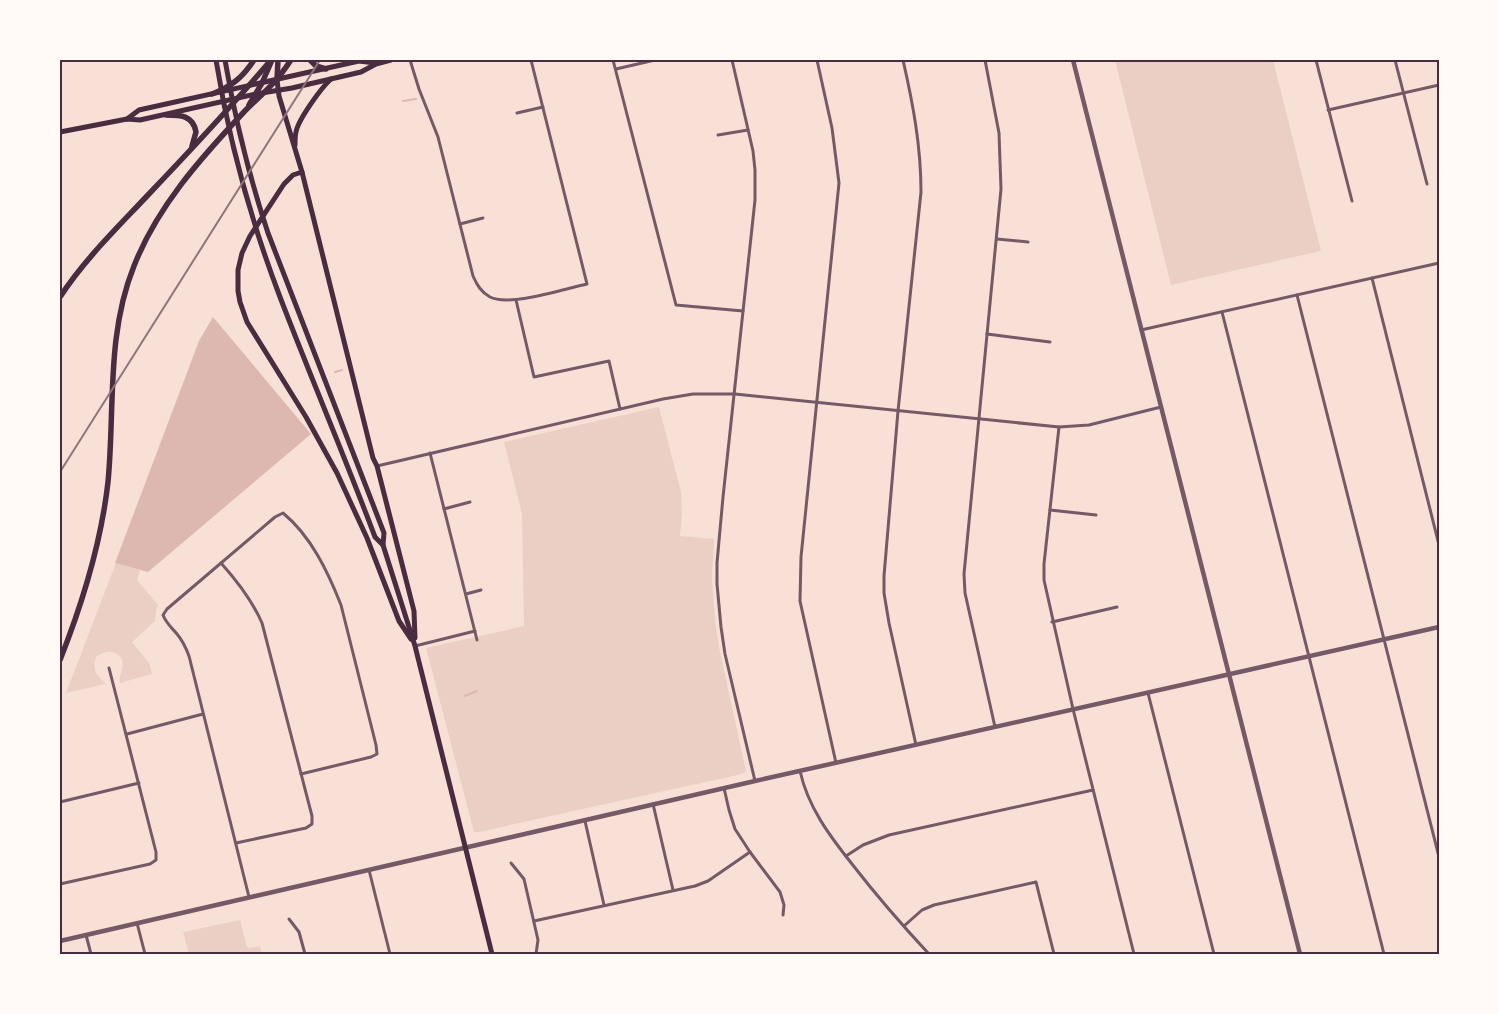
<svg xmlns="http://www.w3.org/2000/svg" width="1499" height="1014" font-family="'Zilla Slab',serif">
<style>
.green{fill:#ebcfc5}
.water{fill:#dcb8b0}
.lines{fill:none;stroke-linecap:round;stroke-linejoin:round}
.stream{stroke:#dcb8b0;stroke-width:2}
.minor{stroke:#755966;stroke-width:3}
.tertiary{stroke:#755966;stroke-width:4.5}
.secondary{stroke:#4a2c40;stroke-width:5}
.trunk{stroke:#4a2c40;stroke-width:5.5}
.rail{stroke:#8f747c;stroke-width:2}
.neatline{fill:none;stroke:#4a2c40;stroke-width:2}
</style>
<rect width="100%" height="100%" fill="#f7e1d7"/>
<!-- green -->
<g class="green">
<polygon points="1115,60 1273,60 1321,251 1171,285"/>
<polygon points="659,407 681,492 682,514 680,536 714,539 712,577 715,621 719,647 746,771 742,774 479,832 474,832 426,648 524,626 522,514 504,442"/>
<path d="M 116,563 L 140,570 L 137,580 L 158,605 L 156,610 L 155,621 L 132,642 L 149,663 L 152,674 L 120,683 C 118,674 126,670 121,657 C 113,650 106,650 96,657 C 92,670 96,675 106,684 L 66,693 Z"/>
<polygon points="240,920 247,947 250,948 260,946 262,954 189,954 183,932"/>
</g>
<!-- water -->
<polygon class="water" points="213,317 311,434 148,572 115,563 199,341"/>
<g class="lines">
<!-- stream -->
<g class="stream">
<polyline points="403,101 416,99"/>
<polyline points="335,372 342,370"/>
<polyline points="465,696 477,691"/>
</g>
<!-- minor -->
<g class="minor">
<path d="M 410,60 L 419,89 L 438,137 L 473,276 C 477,285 481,292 490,297 C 509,307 564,289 587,284 L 531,60"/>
<polyline points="613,60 676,305 743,311"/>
<polyline points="732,60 753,151 755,170 755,200 723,497 717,563 717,584 721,627 725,654 755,781"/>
<polyline points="817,60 832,128 839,183 801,557 800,601 836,763"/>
<path d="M 903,60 C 913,104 921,146 921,192 L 898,411 L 884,576 L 884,593 L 889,623 L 916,745"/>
<polyline points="985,60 999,133 1001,189 964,574 965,593 995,727"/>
<polyline points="1316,60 1352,201"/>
<polyline points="1395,60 1427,184"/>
<polyline points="616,69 655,60"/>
<polyline points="1328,110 1439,85"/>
<polyline points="517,113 543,107"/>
<polyline points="718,135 748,130"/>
<polyline points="460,224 483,218"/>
<polyline points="997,239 1028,242"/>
<polyline points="1372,278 1439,545"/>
<polyline points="1297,295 1439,857"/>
<polyline points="516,300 534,377 609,361 620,409"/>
<polyline points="1222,312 1384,954"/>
<polyline points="1141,330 1439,263"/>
<polyline points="987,334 1050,342"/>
<polyline points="1059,427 1044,564 1044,580 1073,709 1134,954"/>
<polyline points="430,453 477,640"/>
<polyline points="377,466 663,399 693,394 735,394 1059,427 1089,425 1161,407"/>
<polyline points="444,509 470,502"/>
<polyline points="1050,510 1096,515"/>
<path d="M 221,563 C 238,582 252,600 262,623 L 312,816 L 312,824 L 306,828 L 236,843"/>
<polyline points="466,594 481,590"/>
<polyline points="1052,622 1117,607"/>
<polyline points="415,646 475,631"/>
<polyline points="1148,693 1214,954"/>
<polyline points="127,734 203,714"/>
<path d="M 800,771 C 808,807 829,835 852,864 C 876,895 902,925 929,954"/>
<polyline points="724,788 729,810 735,829 750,852 780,892 784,905 783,915"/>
<polyline points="60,802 139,783"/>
<polyline points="653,804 673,890"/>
<polyline points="585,821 604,905"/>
<polyline points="846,856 863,845 889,835 1093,790"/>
<polyline points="511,863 524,879 538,940 536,954"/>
<polyline points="369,870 390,954"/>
<polyline points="60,884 150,864 156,860 156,852 109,668"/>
<path d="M 249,897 L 189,656 C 186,648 183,641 177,634 C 172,628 166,623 163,615 L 167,609 L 275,517 L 283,513 C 311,536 328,572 341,605 L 376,745 L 377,754 L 371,757 L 301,774"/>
<polyline points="289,919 299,932 305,954"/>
<polyline points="534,921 695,886 708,881 750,852"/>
<polyline points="137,923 145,954"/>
<polyline points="904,926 922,910 934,905 1036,882 1054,954"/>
<polyline points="86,935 91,954"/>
</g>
<!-- tertiary -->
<g class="tertiary">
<polyline points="1073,60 1300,954"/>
<polyline points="60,941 755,781 1439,627"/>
</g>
<!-- secondary -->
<g class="secondary">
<path d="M 216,60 C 229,141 251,221 280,297 C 311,378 345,457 375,537 L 383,545"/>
<path d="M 225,60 C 235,119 249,176 268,233 L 384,533 L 383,545 L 415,646 L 492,954"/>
<polyline points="277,80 279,96 302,172 373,458 377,466 414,611 415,638"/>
<polyline points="127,119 139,110 359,61 375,63"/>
<polyline points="60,132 127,119 140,120 256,94 292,88 361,72 376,64 391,60"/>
<path d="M 295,145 C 295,141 295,136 296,132 C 298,120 321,88 331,79"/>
<polyline points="302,172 293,175 284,184 250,236 242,253 238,270 238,291 240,302 247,322 306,417 337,473 367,538 399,621 411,639"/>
</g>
<!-- trunk -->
<g class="trunk">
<polyline points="310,60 316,66 326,69"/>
<polyline points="277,80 278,60"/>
<path d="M 212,94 C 231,87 243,77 254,60"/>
<polyline points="249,105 262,83 272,60"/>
<path d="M 166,115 C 180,115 193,115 196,132 L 192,146"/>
<path d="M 60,297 C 84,260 117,228 147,196 C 189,152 231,107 271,60"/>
<path d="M 60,660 C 83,602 101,544 108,482 C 115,410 106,335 134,266 C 157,207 200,159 243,113 C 253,102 265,93 275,81 C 281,75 286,67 291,60"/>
</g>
<!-- rail -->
<polyline class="rail" points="60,472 320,60"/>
</g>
<!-- border -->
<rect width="1499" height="1014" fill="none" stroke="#fffaf5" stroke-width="122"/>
<rect x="61" y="61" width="1377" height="892" class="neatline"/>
</svg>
